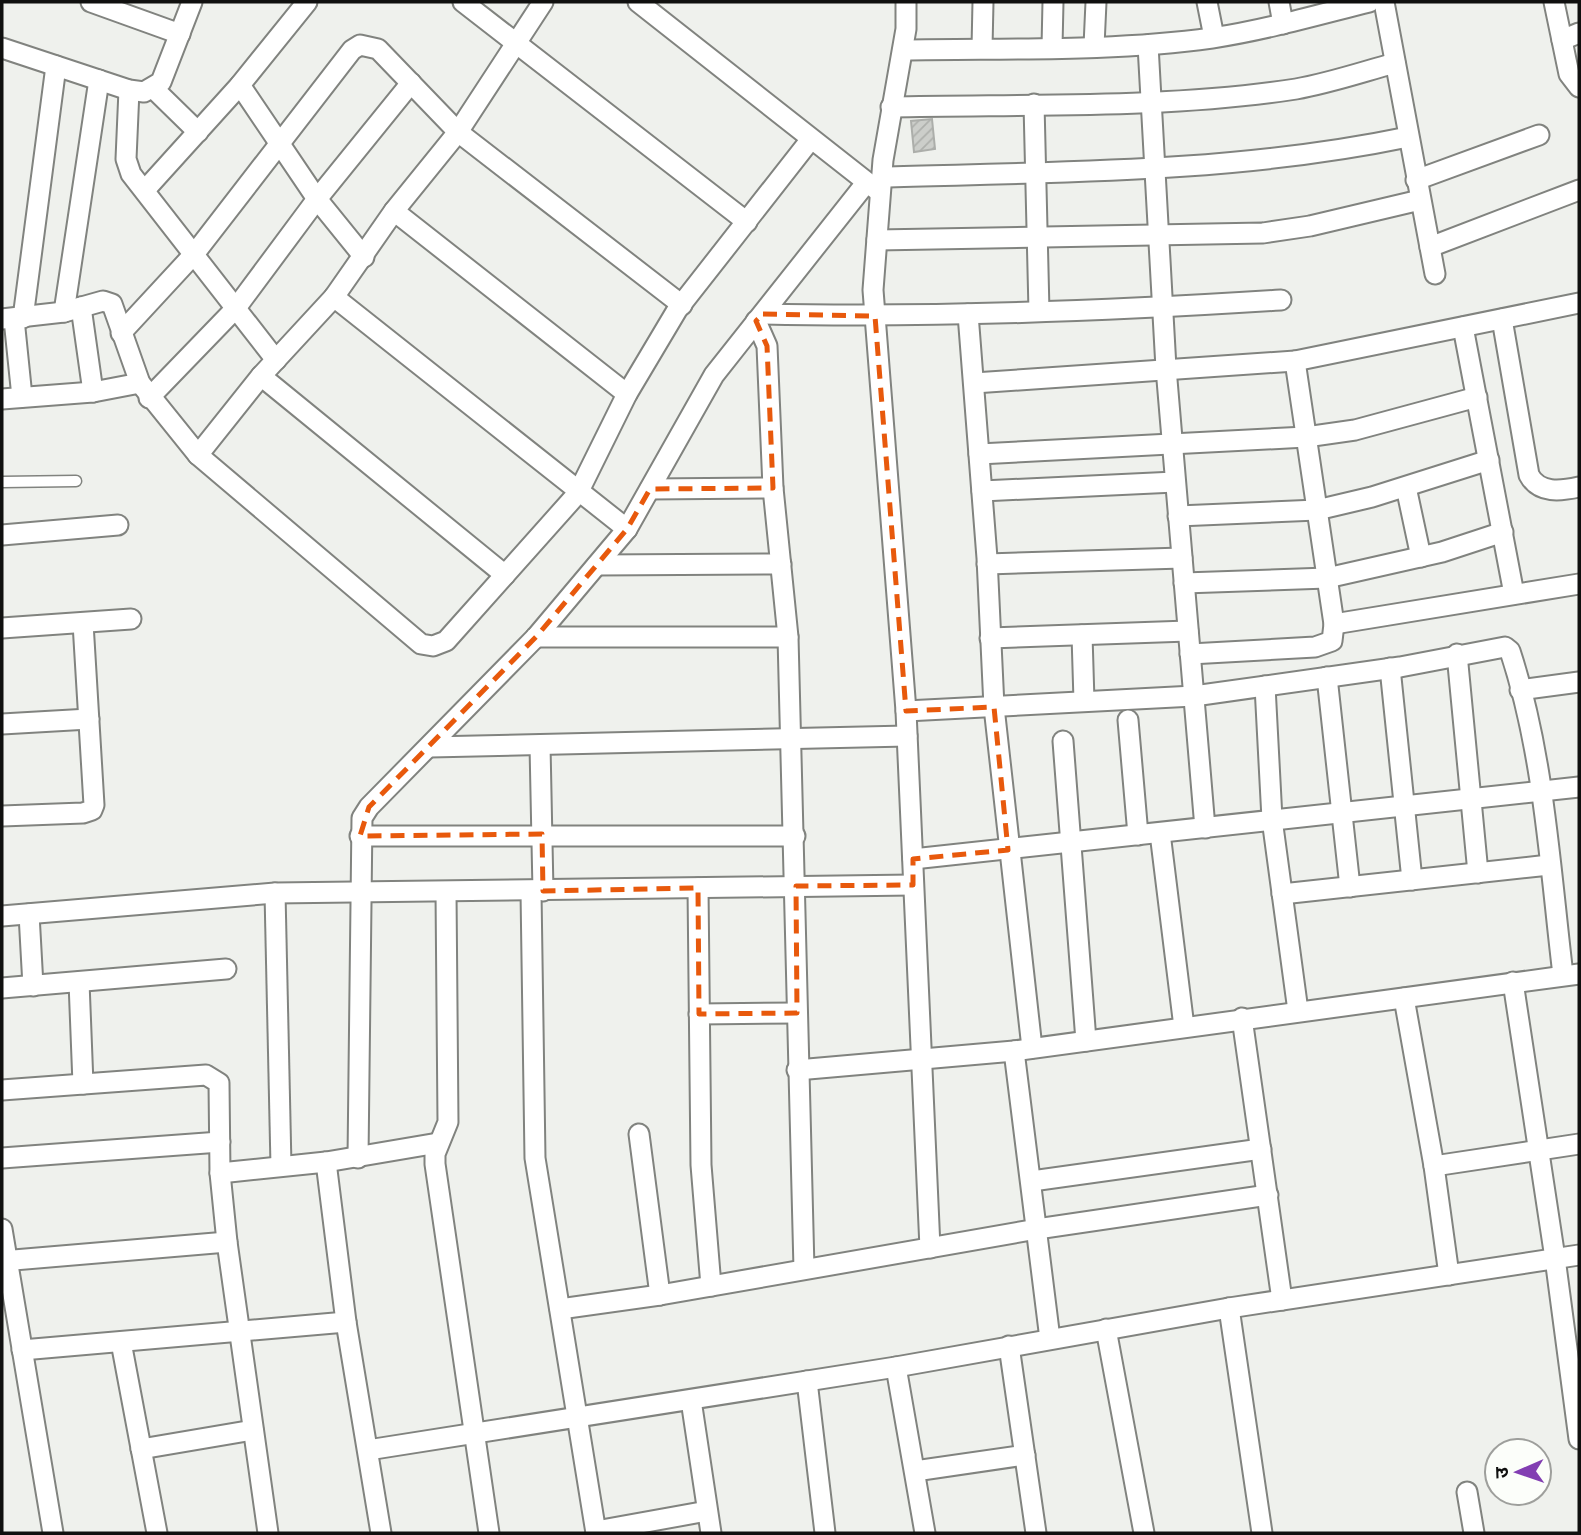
<svg xmlns="http://www.w3.org/2000/svg" width="1581" height="1535" font-family="'PT Sans','Noto Sans Devanagari',sans-serif">
<style>
.building{fill:url(#building-hatch);stroke:#acaeaa;stroke-width:2}
.lines{fill:none;stroke-linecap:round;stroke-linejoin:round}
.service-casing{stroke:#81837f;stroke-width:13}
.minor-casing{stroke:#81837f;stroke-width:23}
.service{stroke:#fff;stroke-width:10}
.minor{stroke:#fff;stroke-width:19}
.marked{fill:none;stroke:#e8590c;stroke-width:5;stroke-dasharray:14 9;stroke-linejoin:round}
</style>
<defs>
<pattern id="building-hatch" width="6" height="6" patternUnits="userSpaceOnUse" patternTransform="scale(1.75)"><rect width="6" height="6" fill="#ccceca"/><path d="M-1 1l2-2M0 6l6-6M5 7l2-2" fill="none" stroke="#aeb0ac"/></pattern>
</defs>
<rect width="100%" height="100%" fill="#eff1ed"/>
<!-- building -->
<polygon class="building" points="932,119 935,149 914,152 911,121"/>
<g class="lines">
<!-- service casing -->
<g class="service-casing">
<polyline id="service" points="2,482 76,481"/>
</g>
<!-- minor casing -->
<g class="minor-casing">
<g id="minor">
<polyline points="91,2 180,34"/>
<polyline points="463,2 747,222"/>
<polyline points="638,2 877,190"/>
<polyline points="906,2 906,29 883,160 873,290 906,711 930,1248"/>
<polyline points="1207,2 1214,37"/>
<polyline points="1279,2 1283,24"/>
<polyline points="1384,2 1435,274"/>
<polyline points="1554,2 1569,74 1579,87"/>
<polyline points="1562,40 1579,33"/>
<polyline points="1148,45 1166,368 1205,828"/>
<polyline points="1094,46 1096,2"/>
<polyline points="1052,47 1053,2"/>
<polyline points="2,48 129,90 144,92 161,82 192,2"/>
<polyline points="982,48 983,2"/>
<path d="M 903,50 C 1005,48 1110,52 1212,38 C 1265,30 1317,15 1369,2"/>
<polyline points="240,85 317,199 364,257"/>
<polyline points="154,89 198,132"/>
<polyline points="129,90 126,159 131,174 276,360"/>
<polyline points="1034,104 1039,311"/>
<path d="M 891,107 C 1021,104 1168,109 1296,89 C 1330,83 1362,72 1395,63"/>
<path d="M 882,177 C 1058,172 1235,173 1408,137"/>
<polyline points="1416,180 1539,135"/>
<polyline points="145,190 240,85 307,2"/>
<polyline points="394,211 627,394"/>
<polyline points="877,240 1263,233 1310,226 1420,200"/>
<polyline points="1430,247 1579,190"/>
<polyline points="334,297 627,529"/>
<polyline points="81,307 93,392"/>
<polyline points="64,312 99,80"/>
<path d="M 763,314 C 935,318 1108,311 1281,300"/>
<polyline points="968,314 987,558 994,707 1032,1048"/>
<polyline points="23,318 56,66"/>
<polyline points="2,319 64,312 103,301 112,304 140,383 198,455 421,644 433,646 446,641 578,493 627,394 677,310 811,139"/>
<polyline points="14,319 22,397"/>
<path d="M 1502,319 L 1529,475 C 1539,494 1561,491 1579,487"/>
<polyline points="756,321 767,346 773,488 788,637 804,1269"/>
<polyline points="1463,327 1514,594"/>
<polyline points="121,333 195,253 352,50 360,45 378,49 458,132 682,305"/>
<polyline points="261,376 505,575"/>
<polyline points="974,383 1295,361 1579,303"/>
<polyline points="149,398 236,308 317,199 411,83"/>
<polyline points="2,399 93,392 140,383"/>
<polyline points="979,454 1306,437 1355,430 1477,397"/>
<polyline points="198,455 261,376 334,297 394,211 458,132 543,2"/>
<polyline points="1406,487 1421,557"/>
<polyline points="650,489 773,488"/>
<polyline points="982,491 1175,482"/>
<polyline points="1178,516 1317,510 1372,497 1489,460"/>
<polyline points="2,535 118,525"/>
<polyline points="987,564 1182,558"/>
<polyline points="597,565 781,564"/>
<polyline points="1184,583 1327,578 1442,552 1503,532"/>
<polyline points="1334,624 1579,584"/>
<polyline points="2,628 131,619"/>
<polyline points="1082,635 1084,701"/>
<polyline points="536,637 788,637"/>
<polyline points="990,638 1188,631"/>
<polyline points="1190,654 1315,647 1332,641 1334,624 1295,361"/>
<polyline points="1457,654 1478,873"/>
<polyline points="1390,668 1412,880"/>
<polyline points="1327,677 1350,887"/>
<polyline points="1265,686 1272,819 1298,1011"/>
<polyline points="1520,690 1579,682"/>
<path d="M 906,711 L 1194,696 L 1400,667 L 1505,647 L 1510,651 C 1544,754 1550,867 1563,975"/>
<polyline points="1128,720 1138,835"/>
<polyline points="2,724 89,719"/>
<polyline points="1063,741 1086,1041"/>
<polyline points="540,745 543,891"/>
<polyline points="430,747 907,736"/>
<polyline points="2,816 83,813 92,810 94,805 83,623"/>
<polyline points="1160,833 1184,1027"/>
<polyline points="360,836 795,836"/>
<polyline points="913,859 1579,787"/>
<polyline points="698,888 701,1165 711,1286"/>
<polyline points="446,892 448,1122 435,1154 435,1164 489,1533"/>
<polyline points="531,892 535,1158 596,1533"/>
<polyline points="275,893 281,1166"/>
<polyline points="1282,894 1549,865"/>
<polyline points="29,914 33,986"/>
<polyline points="2,916 275,893 913,885"/>
<polyline points="79,982 83,1084"/>
<polyline points="1513,982 1555,1258 1579,1439"/>
<polyline points="2,988 226,969"/>
<polyline points="1404,998 1434,1166 1449,1275"/>
<polyline points="699,1014 797,1013"/>
<polyline points="1242,1018 1282,1300"/>
<polyline points="1014,1051 1050,1339"/>
<polyline points="797,1070 1014,1051 1579,974"/>
<polyline points="2,1090 206,1075 219,1083 220,1173 227,1242 268,1533"/>
<polyline points="639,1134 660,1295"/>
<polyline points="2,1158 220,1142"/>
<polyline points="358,1158 362,818 369,807 536,637 627,529 714,375 866,183"/>
<polyline points="326,1162 346,1322 381,1533"/>
<polyline points="1434,1166 1579,1144"/>
<polyline points="220,1173 326,1162 438,1143"/>
<polyline points="1032,1181 1261,1149"/>
<polyline points="2,1229 53,1533"/>
<polyline points="2,1261 227,1242"/>
<polyline points="1229,1308 1262,1533"/>
<polyline points="560,1309 660,1295 1037,1229 1268,1195"/>
<polyline points="1106,1329 1144,1533"/>
<polyline points="121,1342 157,1533"/>
<polyline points="1009,1346 1036,1533"/>
<polyline points="22,1350 346,1322"/>
<polyline points="896,1367 925,1533"/>
<polyline points="807,1381 825,1533"/>
<polyline points="691,1400 711,1533"/>
<polyline points="141,1449 253,1430"/>
<polyline points="368,1450 896,1367 1229,1308 1579,1255"/>
<polyline points="915,1471 1025,1455"/>
<polyline points="1467,1492 1474,1533"/>
<polyline points="596,1531 707,1511"/>
</g>
</g>
<!-- service -->
<use href="#service" class="service"/>
<!-- minor -->
<use href="#minor" class="minor"/>
</g>
<!-- marked area -->
<path class="marked" d="M 763,314 L 875,316 L 906,711 L 994,707 L 1008,850 L 913,859 L 913,885 L 796,886 L 797,1013 L 699,1014 L 698,888 L 543,891 L 542,834 L 360,836 L 369,807 L 536,637 L 627,529 L 650,489 L 773,488 L 767,346 L 756,321 Z"/>
<!-- border -->
<rect width="1581" height="1535" fill="none" stroke="#10100f" stroke-width="7"/>
<!-- north arrow -->
<g transform="translate(1518 1472) rotate(268)"><circle r="33" fill="#fcfefa" stroke="#9e9f9c" stroke-width="2"/>
<path d="M0-5L12 26L0 18L-12 26Z" fill="#823eb2"/>
<text y="-10" font-size="19" font-weight="bold" text-anchor="middle" fill="#10100f">उ</text>
</g>
</svg>
